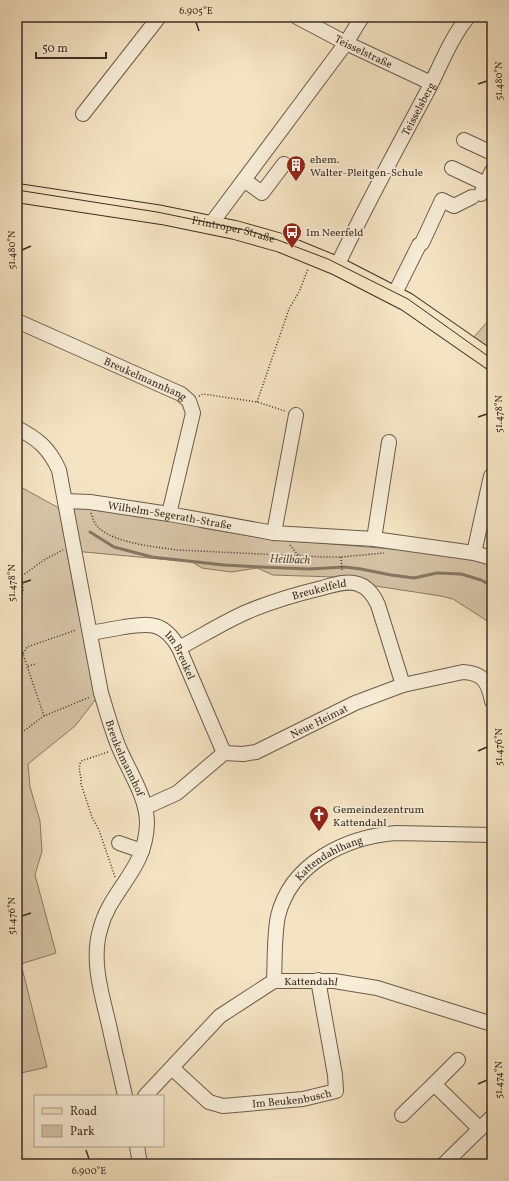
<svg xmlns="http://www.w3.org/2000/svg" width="509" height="1181" font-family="Vollkorn,serif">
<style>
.green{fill:#d6c5a8;stroke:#8a7a66}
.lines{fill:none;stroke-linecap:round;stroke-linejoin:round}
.stream{stroke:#867663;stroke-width:3}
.minor-casing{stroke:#6b5c4c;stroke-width:16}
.major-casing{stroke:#3d2f24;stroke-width:20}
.path{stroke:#3d2f24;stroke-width:1.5;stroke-dasharray:1 2;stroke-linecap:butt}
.minor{stroke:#f8edd8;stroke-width:14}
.major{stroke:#f5e4c3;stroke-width:18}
.tram{stroke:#3d2f24;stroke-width:1}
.ticks{fill:none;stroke:#3d2f24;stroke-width:1.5}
.labels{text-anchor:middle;stroke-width:3.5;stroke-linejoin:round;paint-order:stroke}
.street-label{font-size:11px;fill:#3d2f24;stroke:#f8edd8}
.poi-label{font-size:11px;fill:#3d2f24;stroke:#f8edd8;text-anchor:start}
.water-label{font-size:12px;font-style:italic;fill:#5b4d3e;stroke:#f8edd8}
.neatline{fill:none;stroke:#3d2f24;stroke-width:1.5}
.ticks-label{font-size:10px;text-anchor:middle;fill:#3d2f24}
</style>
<rect width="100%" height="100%" fill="#f5e4c3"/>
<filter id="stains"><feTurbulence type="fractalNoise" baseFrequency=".005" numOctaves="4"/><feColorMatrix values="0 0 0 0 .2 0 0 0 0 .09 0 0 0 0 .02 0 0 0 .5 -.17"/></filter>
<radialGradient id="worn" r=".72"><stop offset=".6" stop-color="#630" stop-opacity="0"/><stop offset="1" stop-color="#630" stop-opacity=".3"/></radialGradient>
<!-- green -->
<g class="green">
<polygon points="489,320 492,321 492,351 473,338"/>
<polygon points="17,485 59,508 75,596 91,668 96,699 75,726 28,764 30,787 40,821 42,851 35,875 56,953 21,964 47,1067 17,1074"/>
<polygon points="66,502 174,519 202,528 250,536 294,541 429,552 492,564 492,624 453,599 441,596 369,585 355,579 334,577 273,575 257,568 231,572 202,568 192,562 74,551"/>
</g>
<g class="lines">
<!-- stream -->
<polyline class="stream" points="90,532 114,547 152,557 224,565 261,567 309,569 345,567 361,569 391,575 414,578 437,573 461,574 481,580 492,586"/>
<!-- minor casing -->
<g class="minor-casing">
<g id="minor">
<path id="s1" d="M 297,17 L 346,43 L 431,83"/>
<polyline points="83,114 159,17"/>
<polyline points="464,140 492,153"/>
<polyline points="452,168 486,184"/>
<polyline points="244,180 262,193 284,164"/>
<polyline points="481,194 492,171"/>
<polyline points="211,224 346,43 362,17"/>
<path id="s2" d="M 337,266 C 365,207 396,150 427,92 C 440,67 450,39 468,17"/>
<polyline points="394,295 419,245 422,243 442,200 454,206 472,197"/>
<path id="s3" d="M 17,321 L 181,394 L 189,401 L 193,413 L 169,514"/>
<path id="s4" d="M 17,428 C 38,439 49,448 59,470 L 101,693 C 107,712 112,732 120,750 C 130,773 147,798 147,823 C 146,871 110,889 100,930 C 91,961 102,995 109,1025 C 114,1049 120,1072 125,1096"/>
<path id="s5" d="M 65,501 L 90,502 L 169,514 L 274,533 L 374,539 L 474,553 L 492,558"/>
<polyline points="274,533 296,415"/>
<polyline points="374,539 389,442"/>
<polyline points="474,553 491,476"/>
<path id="s6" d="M 90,633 C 102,631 113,629 124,627 C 151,623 164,622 179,648 L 224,753"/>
<path id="s7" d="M 179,648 C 202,636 225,621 249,611 C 273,601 297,594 322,588 C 333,585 347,580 358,584 C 368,587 374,596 378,605 L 403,685"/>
<path id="s8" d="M 146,807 L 177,793 L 224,753 L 243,754 L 256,752 L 355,703 L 403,685 L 463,672 C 483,673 488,682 492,701"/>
<polyline points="119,843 142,851"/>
<path id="s9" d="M 274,981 C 275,960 274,936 278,916 C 291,863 346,837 396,833 L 492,835"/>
<polyline points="458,1060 434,1084 480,1129"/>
<path id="s10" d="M 172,1068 L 209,1102 L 223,1106 L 303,1099 L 336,1091 L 335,1075 L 318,980"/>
<path id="s11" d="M 145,1096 L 220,1016 L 274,981 L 334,981 L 377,988 L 492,1024"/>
<polyline points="402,1115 434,1084"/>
<polyline points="137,1146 140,1164"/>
<polyline points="444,1164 492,1117"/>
</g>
</g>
<!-- major casing -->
<g class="major-casing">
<polyline id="major" points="17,193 162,215 235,230 281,243 337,266 407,302 492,361"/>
</g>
<!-- path -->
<g class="path">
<polyline points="199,396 203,394 257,402 285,411"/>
<polyline points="257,402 289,309 299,292 308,269"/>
<path d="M 91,513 C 93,519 95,525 100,529 C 116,543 156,547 177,550 L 324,557 L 341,557 L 384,553"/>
<polyline points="290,545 299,556"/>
<polyline points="341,557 342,571"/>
<polyline points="17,572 22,576"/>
<polyline points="22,576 44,560 63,550"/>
<polyline points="17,611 23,591 22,576"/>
<polyline points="17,634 23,654 17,656"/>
<polyline points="28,666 36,664"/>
<polyline points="44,716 23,654 27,647 76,630"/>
<polyline points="17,736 44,716 90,697"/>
<path d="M 108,752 L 81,761 C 77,772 82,774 81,784 L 92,817 L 99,830 L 115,877"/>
</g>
<!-- minor -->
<use href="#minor" class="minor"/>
<!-- major -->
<use href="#major" class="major"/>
<!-- tram -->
<path class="tram" id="s12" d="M 17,190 L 157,212 L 249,231 L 278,240 L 328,259 L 408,299 L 492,359"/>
</g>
<!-- ticks -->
<path class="ticks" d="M 196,22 L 199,31M 478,84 L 487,81M 22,250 L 31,246M 478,417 L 487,414M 22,583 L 31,580M 478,751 L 487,747M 22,916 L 31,913M 478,1084 L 487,1080M 86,1150 L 89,1159"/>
<!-- icons -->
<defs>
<g id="building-pin" transform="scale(1)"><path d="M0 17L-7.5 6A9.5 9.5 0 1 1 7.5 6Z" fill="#8f2418" stroke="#f8edd8"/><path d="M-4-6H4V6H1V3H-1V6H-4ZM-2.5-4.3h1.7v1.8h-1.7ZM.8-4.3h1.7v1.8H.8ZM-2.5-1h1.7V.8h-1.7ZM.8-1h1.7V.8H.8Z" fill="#fff"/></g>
<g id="bus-pin" transform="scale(1)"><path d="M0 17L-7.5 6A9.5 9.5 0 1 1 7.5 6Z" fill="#8f2418" stroke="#f8edd8"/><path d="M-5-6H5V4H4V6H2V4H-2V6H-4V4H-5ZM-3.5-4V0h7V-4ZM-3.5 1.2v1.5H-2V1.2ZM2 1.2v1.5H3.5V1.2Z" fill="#fff"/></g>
<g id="church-pin" transform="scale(1)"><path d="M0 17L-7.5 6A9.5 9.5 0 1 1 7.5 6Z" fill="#8f2418" stroke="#f8edd8"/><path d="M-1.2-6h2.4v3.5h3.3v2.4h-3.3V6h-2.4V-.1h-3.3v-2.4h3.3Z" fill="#fff"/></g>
</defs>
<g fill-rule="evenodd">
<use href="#building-pin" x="296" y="165"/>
<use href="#bus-pin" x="292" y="232"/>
<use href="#church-pin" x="319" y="815"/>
</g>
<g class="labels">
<!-- street labels -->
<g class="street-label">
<text dy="4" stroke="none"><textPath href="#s1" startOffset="75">Teisselstraße</textPath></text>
<text dy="4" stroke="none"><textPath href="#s2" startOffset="177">Teisselsberg</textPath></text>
<text dy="4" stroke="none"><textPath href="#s12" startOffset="220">Frintroper Straße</textPath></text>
<text dy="4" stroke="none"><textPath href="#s3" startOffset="141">Breukelmannhang</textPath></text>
<text dy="4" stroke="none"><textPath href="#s5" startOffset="106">Wilhelm-Segerath-Straße</textPath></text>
<text dy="4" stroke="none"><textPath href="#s7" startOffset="153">Breukelfeld</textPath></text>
<text dy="4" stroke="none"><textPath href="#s6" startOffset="106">Im Breukel</textPath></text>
<text dy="4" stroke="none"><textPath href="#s8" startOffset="198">Neue Heimat</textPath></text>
<text dy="4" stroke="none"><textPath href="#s4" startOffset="357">Breukelmannhof</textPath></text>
<text dy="4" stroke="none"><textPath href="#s9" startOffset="146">Kattendahlhang</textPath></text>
<text dy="4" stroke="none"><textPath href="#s11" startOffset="211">Kattendahl</textPath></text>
<text dy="4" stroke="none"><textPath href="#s10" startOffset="134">Im Beukenbusch</textPath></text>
</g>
<!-- poi labels -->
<g class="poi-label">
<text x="310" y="163">ehem.<tspan x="310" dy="13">Walter-Pleitgen-Schule</tspan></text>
<text x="306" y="236">Im Neerfeld</text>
<text x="333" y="813">Gemeindezentrum<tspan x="333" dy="13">Kattendahl</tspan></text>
</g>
<!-- water labels -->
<g class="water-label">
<text transform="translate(290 559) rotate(2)" y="4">Heilbach</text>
</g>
</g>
<!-- margin -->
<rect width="509" height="1181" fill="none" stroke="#f5e4c3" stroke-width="44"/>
<!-- legend -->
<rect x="34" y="1095" width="130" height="52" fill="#f8edd8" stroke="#ada190"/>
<rect x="42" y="1108" width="20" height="6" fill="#f5e4c3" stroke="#ada190"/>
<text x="70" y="1115" font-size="12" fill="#3d2f24">Road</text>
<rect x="42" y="1125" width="20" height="12" fill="#d6c5a8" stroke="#ada190"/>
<text x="70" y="1135" font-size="12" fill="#3d2f24">Park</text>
<!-- scale -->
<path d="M36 52v6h70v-6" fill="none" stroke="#3d2f24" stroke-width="2"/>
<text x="42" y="52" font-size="12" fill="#3d2f24" stroke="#f8edd8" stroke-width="3" paint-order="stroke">50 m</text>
<rect x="22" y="22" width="465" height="1137" class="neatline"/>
<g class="ticks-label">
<text x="196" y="14">6.905°E</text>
<text transform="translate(498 81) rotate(-90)" y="4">51.480°N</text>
<text transform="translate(11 250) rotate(-90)" y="4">51.480°N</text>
<text transform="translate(498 414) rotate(-90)" y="4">51.478°N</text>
<text transform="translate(11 583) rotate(-90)" y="4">51.478°N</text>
<text transform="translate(498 747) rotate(-90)" y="4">51.476°N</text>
<text transform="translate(11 916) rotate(-90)" y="4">51.476°N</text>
<text transform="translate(498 1080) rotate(-90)" y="4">51.474°N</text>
<text x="89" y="1174">6.900°E</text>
</g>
<rect width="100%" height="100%" filter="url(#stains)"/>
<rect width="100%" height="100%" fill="url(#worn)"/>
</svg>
